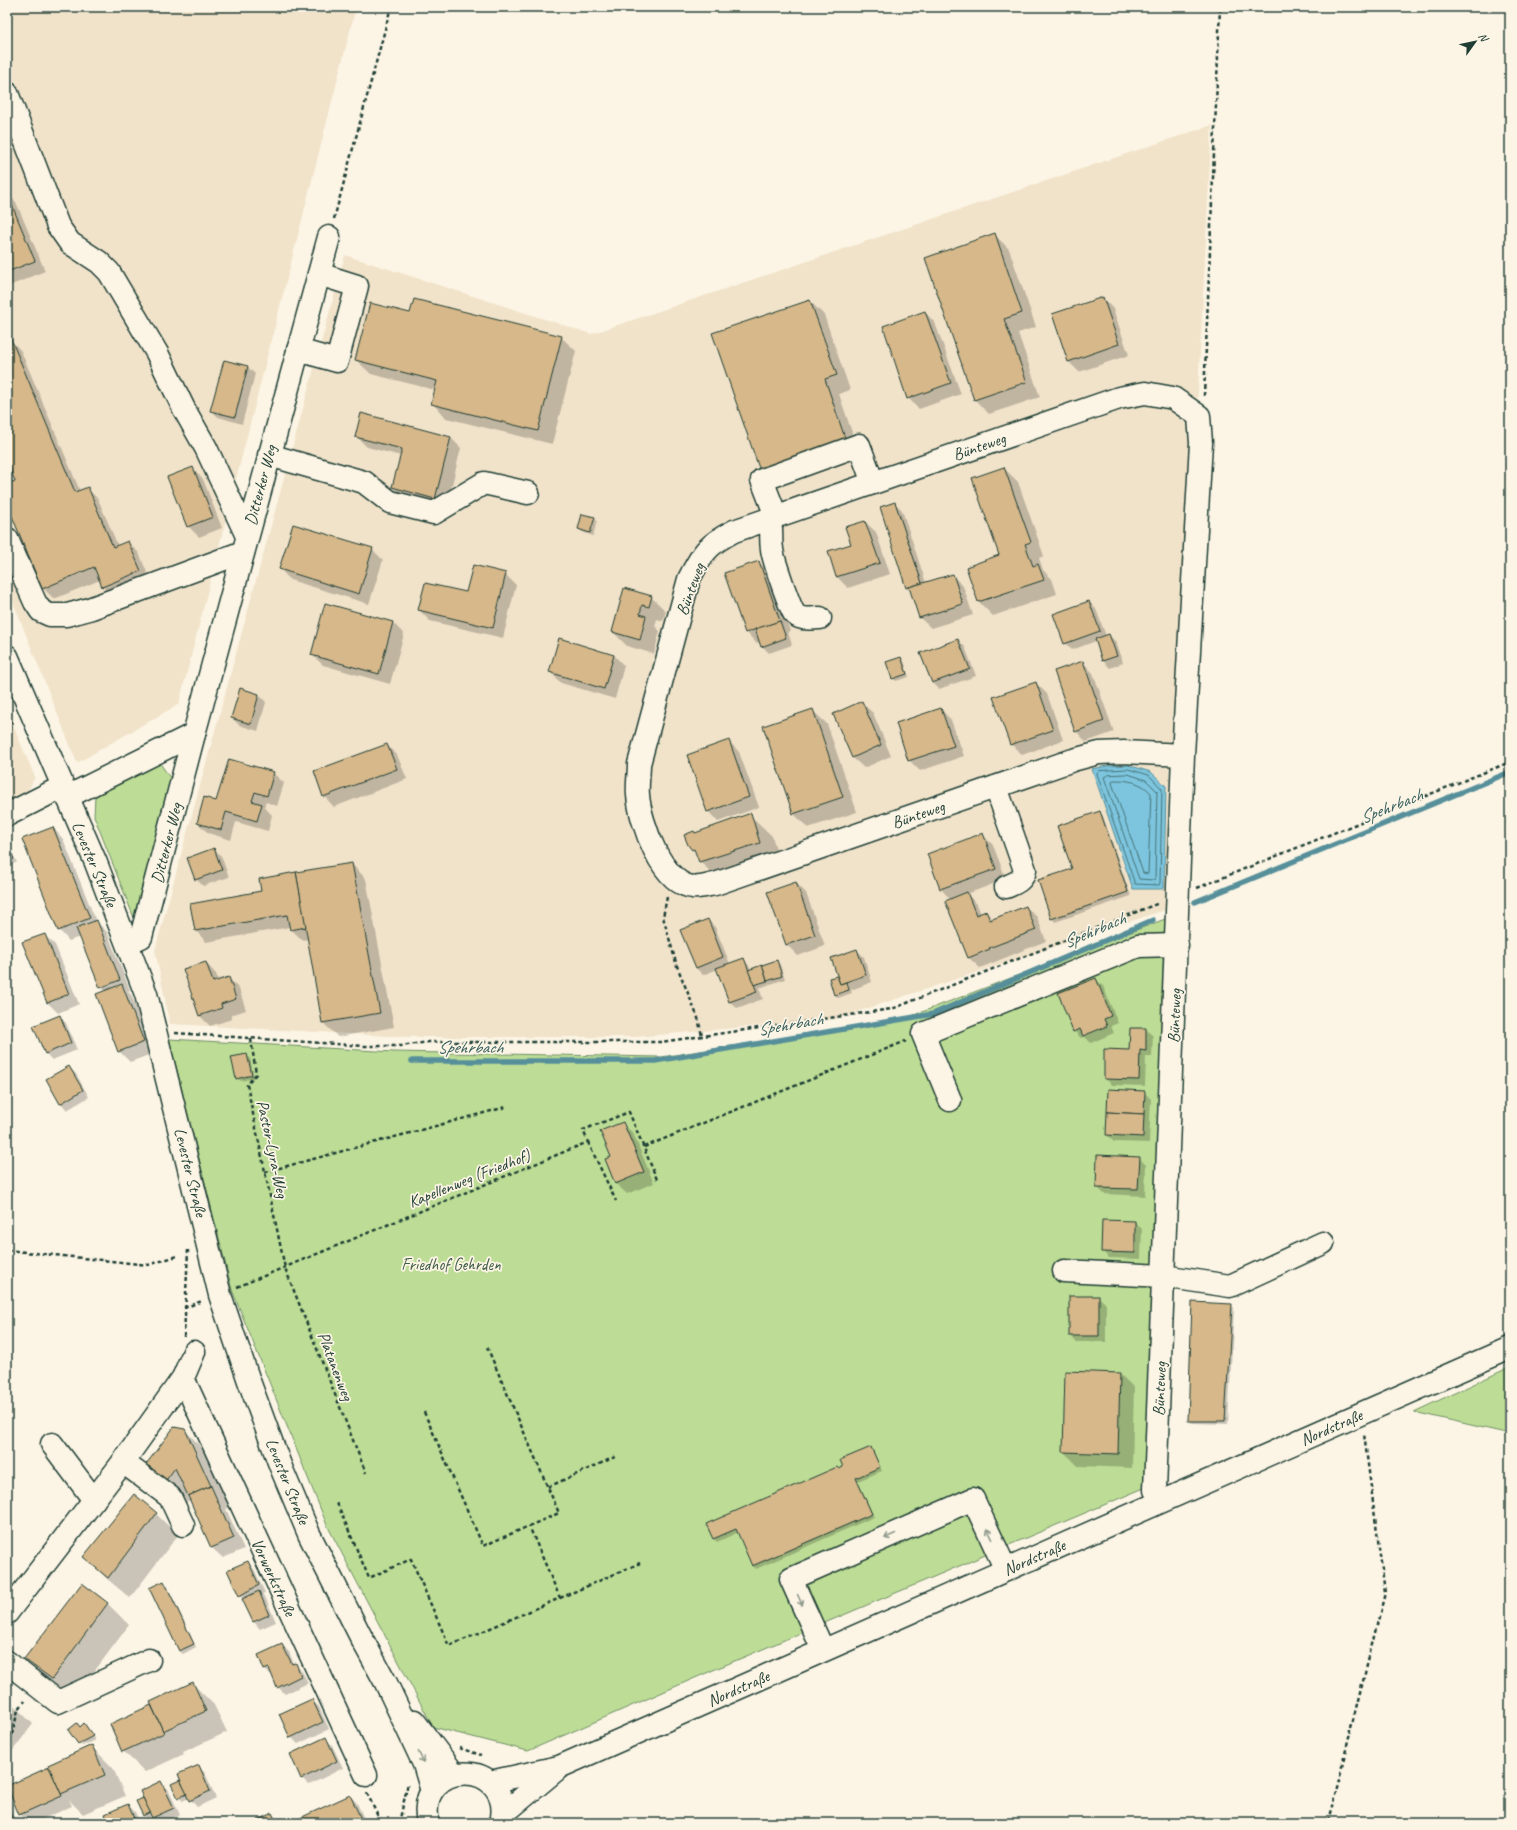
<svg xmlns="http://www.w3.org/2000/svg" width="1517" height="1830" font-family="Caveat,sans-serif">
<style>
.built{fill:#f1e3ca}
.green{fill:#bddd96;stroke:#6e8d65}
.water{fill:#7dc5de;stroke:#578f9a}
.shadow{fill:#0003}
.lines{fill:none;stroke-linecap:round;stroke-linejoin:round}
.shore{stroke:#457378;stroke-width:1}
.stream{stroke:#578f9a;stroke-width:5.5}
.building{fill:#d6b88a;stroke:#1f3d34}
.minor-casing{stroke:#1f3d34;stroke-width:25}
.path{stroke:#1f3d34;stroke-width:2.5;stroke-dasharray:4 3;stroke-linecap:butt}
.minor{stroke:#fcf5e5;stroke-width:22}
.oneway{stroke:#8e998c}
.labels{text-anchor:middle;stroke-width:3.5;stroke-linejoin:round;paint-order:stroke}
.street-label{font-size:17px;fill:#1f3d34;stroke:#fcf5e5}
.park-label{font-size:17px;fill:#3f5d48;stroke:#fcf5e5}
.water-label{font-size:18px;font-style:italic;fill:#365f5e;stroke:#fcf5e5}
</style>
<rect width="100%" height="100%" fill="#fcf5e5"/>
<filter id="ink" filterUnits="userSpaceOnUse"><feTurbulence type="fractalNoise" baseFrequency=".025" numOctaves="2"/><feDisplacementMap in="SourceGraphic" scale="8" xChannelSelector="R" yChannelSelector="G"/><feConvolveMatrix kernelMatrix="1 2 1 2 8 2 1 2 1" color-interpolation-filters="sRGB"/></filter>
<g filter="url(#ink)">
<!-- built -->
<g class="built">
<polygon points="7,7 356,7 179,704 77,763 7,587"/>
<polygon points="1212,125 1171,908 836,1019 636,1037 407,1037 170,1024 155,950 345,255 591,334"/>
<polygon points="7,711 35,777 27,793 7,803"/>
</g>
<!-- green -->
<g class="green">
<polygon points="159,762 171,779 134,918 94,816 95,796"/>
<polygon points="1173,916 1144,1488 711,1671 528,1751 433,1727 327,1525 232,1290 169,1039 394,1052 661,1057 901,1020"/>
<polygon points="1510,1367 1510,1434 1414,1412"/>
</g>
<!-- water -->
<polygon class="water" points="1128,765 1151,772 1166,786 1164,889 1133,889 1092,769 1107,766"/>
<!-- shadow -->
<g class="shadow">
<polygon points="7,193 16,202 45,271 7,287"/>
<polygon points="994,234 1009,249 1036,327 1018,333 1040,397 989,414 975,400 926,258"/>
<polygon points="1103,298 1113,309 1129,355 1079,372 1068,361"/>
<polygon points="810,301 824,315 850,390 839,394 860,456 775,485"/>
<polygon points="925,312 935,323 961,394 919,409 908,398"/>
<polygon points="411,314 561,337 576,351 552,444 446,418 432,403 435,390 371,374 356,360"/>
<polygon points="11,340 21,351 80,491 87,488 98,499 118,546 128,542 139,553 151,582 113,597 103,587 100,580 54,599 43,588 7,501 7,485 16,481 7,460 7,342"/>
<polygon points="225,361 248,367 255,374 242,424 218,417 211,410"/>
<polygon points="357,437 451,438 461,448 446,509 404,498 393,487 401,456 367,447"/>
<polygon points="193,468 203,479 222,528 199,537 188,526"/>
<polygon points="1004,468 1018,482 1044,556 1039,558 1043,570 1052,579 1057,594 993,616 979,602 967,567 1000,556"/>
<polygon points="895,503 902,510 926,583 952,575 963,586 973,615 931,628 920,618 912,593 907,588 881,508"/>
<polygon points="594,518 597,521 593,536 582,532 579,529"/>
<polygon points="865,522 876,532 890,574 848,588 837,577 829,552 852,544"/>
<polygon points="372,549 383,560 369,604 290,580 280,569"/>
<polygon points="759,562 769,573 790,631 788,632 792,645 769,653 762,646 760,642 756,643 746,632"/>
<polygon points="505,574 516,585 503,638 430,621 419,610 467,594"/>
<polygon points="625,589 651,597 666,611 663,621 657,619 655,626 660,631 654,654 627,646 613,632"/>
<polygon points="1089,602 1096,609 1106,636 1109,635 1116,642 1123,663 1110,668 1103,661 1096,641 1072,650 1065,643"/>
<polygon points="325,605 393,623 404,634 390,684 323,665 312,655"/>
<polygon points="958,640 965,647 976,676 939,689 932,682"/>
<polygon points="614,655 624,666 615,699 561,683 550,672"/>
<polygon points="901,658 904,661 909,677 896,681 893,678"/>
<polygon points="1083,662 1093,673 1114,732 1086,742 1076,731"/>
<polygon points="1036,683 1047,694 1063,740 1022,755 1011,744"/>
<polygon points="241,690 259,695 266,702 258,731 239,725 232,718"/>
<polygon points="862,703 873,713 891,756 864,768 853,758 834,715"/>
<polygon points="941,709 951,720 964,756 920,771 909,760"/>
<polygon points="812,710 827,724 857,812 808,828 794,814 764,727"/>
<polygon points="729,741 739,752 759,807 718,822 708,811"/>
<polygon points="387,745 397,755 407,779 334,807 324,796"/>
<polygon points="273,773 284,783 277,806 266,802 264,807 272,815 268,831 236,822 231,840 208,833 198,823 217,802"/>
<polygon points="1100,812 1103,816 1131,896 1055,922 1052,918"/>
<polygon points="750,815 772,836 781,865 721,883 700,861 697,853 693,849 696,834"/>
<polygon points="53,828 63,839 96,921 107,932 130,990 128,991 132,996 154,1053 130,1062 119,1051 105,991 101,987 80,937 69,941 59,930"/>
<polygon points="983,835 993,845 1006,879 967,894 977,904 981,914 986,912 994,920 1026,907 1037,917 1046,941 980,968 969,958 951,900 941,889 928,855"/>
<polygon points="8,847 17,862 7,867 7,848"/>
<polygon points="214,849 221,856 229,877 203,886 196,879"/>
<polygon points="352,864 366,879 394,1027 338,1037 323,1023 309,939 302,940 291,929 290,927 206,942 196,931 191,904 263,891"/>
<polygon points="796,883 806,893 825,946 798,956 787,945 768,892"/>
<polygon points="708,920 715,927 730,964 744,959 752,970 777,961 780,965 785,979 759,988 763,999 737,1008 730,1002 718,969 703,975 696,968"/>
<polygon points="44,935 55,945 79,1004 58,1013 47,1002"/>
<polygon points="857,950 864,957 872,982 851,990 852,993 838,998 835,995 836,977 839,979"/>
<polygon points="206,963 216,974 219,981 229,978 239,989 246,1010 231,1015 232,1019 210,1026 199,1015"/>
<polygon points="1096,979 1103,986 1118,1023 1111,1026 1114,1033 1091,1043 1085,1037 1081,1038 1074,1031"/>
<polygon points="59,1016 66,1023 77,1050 52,1060 45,1053"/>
<polygon points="1146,1029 1153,1036 1152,1057 1146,1057 1145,1086 1112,1085 1105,1078 1130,1051"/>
<polygon points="246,1055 250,1058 254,1078 241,1081 237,1078"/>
<polygon points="69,1067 76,1074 89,1097 67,1110 61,1103"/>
<polygon points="1144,1092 1151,1099 1149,1143 1114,1142 1107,1135"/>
<polygon points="622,1123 633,1133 654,1183 627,1194 616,1184 606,1160 612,1157"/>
<polygon points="1139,1158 1146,1165 1145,1196 1104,1194 1097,1187"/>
<polygon points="1103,1221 1135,1222 1142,1229 1141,1259 1109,1258 1102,1251"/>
<polygon points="1099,1297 1106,1304 1106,1342 1076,1342 1070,1335"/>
<polygon points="1231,1305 1234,1308 1228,1424 1192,1423 1189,1420"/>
<polygon points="1120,1374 1134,1388 1132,1468 1078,1466 1064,1452"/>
<polygon points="185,1430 206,1452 231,1507 226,1509 244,1549 223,1558 212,1548 190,1498 186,1504 166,1488 145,1467"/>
<polygon points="870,1448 874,1452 882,1471 858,1481 874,1517 756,1569 753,1566 739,1532 717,1542 714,1539 708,1524 839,1470"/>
<polygon points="156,1514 178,1535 130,1598 106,1578 85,1557"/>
<polygon points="248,1562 254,1569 265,1593 262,1594 266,1599 276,1622 260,1629 254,1622 240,1595"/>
<polygon points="164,1582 167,1585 196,1647 183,1654 179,1651 150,1589"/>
<polygon points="83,1584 108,1604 129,1625 73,1700 47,1681 26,1659"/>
<polygon points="282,1645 289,1652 294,1664 302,1671 308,1683 285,1694 278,1687 273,1676 265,1670"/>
<polygon points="193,1684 214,1705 227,1732 183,1752 184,1754 145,1772 123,1751 111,1724 152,1705"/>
<polygon points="7,1699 33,1724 7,1758"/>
<polygon points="312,1700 319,1707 329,1729 298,1744 291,1737"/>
<polygon points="80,1728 87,1728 95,1740 82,1746 79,1743"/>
<polygon points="325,1738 332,1745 343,1768 309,1785 302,1778"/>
<polygon points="92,1747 113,1768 125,1796 83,1814 69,1800 72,1806 34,1823 29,1823 20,1814"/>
<polygon points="198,1766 205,1773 216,1798 197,1807 189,1798 182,1801 173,1784 181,1780"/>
<polygon points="161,1782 168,1789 180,1815 162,1823 158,1823 152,1816 147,1818 143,1815 146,1802"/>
<polygon points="350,1796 357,1803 366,1823 304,1823"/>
<polygon points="7,1804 17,1823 7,1823"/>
<polygon points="128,1805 135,1812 140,1823 109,1823"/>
<polygon points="272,1814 280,1823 253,1823"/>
</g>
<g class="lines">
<!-- shore -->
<g class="shore">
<polygon points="1128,769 1149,775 1162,789 1160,883 1159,885 1135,884 1097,774 1099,771"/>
<polygon points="1128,774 1146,780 1157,791 1155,878 1154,880 1139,879 1104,777 1108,775"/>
<path d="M 1114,780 C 1129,780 1141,782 1151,793 L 1148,874 L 1143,873 L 1112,783 Z"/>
</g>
<!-- stream -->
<g class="stream">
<polyline points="1195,902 1510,772"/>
<polyline points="412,1061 655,1061 933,1014 1153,920"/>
</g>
</g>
<!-- building -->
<g class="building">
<polygon points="7,193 35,261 7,272"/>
<polygon points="995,233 1022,313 1004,319 1027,382 974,400 925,258"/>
<polygon points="1103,297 1119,344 1068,362 1052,314"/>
<polygon points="414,299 562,336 538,431 431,404 437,381 355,360 370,303 410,313"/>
<polygon points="810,300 837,375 825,379 846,441 760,471 712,333"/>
<polygon points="925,311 951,383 907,399 883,326"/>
<polygon points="11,339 75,492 88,487 113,547 128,541 141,571 102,587 94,567 42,589 7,504 7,484 15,481 7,462 7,341"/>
<polygon points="224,360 248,366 235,417 210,411"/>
<polygon points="361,413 451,437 435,499 392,487 402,449 355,437"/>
<polygon points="193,467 213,517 187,527 167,477"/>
<polygon points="1004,467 1031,542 1025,544 1033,566 1038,564 1044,580 978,602 966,567 999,555 972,478"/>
<polygon points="895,502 922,583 906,588 880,507"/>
<polygon points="582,514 595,517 590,533 578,529"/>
<polygon points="865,521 880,563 836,577 828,551 851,544 845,527"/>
<polygon points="293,524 373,548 359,594 279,569"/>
<polygon points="759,561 780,621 745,633 724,573"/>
<polygon points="473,565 506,573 493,628 418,610 425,583 466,592"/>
<polygon points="953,574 963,604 919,618 909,587"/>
<polygon points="624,588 652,596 649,607 642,605 640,614 646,616 640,640 612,632"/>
<polygon points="1089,601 1100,631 1064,644 1053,614"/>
<polygon points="325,603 393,622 379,674 311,655"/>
<polygon points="780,621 786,638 761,647 755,629"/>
<polygon points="1109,634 1117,656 1102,661 1095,639"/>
<polygon points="559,638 614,655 604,689 549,672"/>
<polygon points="958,639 970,669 932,683 920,653"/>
<polygon points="901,657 907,674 892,679 886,662"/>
<polygon points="1083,661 1104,721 1075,732 1054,671"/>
<polygon points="1036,682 1053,730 1010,745 993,697"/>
<polygon points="240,688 259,694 251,724 231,718"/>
<polygon points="862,701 881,745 852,758 833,714"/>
<polygon points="941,708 954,746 908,761 896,723"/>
<polygon points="813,709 843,797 793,814 763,726"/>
<polygon points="729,740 749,797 707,812 687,755"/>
<polygon points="387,744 397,769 323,797 314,771"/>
<polygon points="229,759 274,772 267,796 255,792 252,801 262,804 257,821 226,812 221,830 197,823 204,797 216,801"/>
<polygon points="1100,811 1128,892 1051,919 1038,880 1072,869 1057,826"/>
<polygon points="751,813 760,843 699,862 694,849 692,850 688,845 684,835 694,831 695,833"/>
<polygon points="53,827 90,918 58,931 22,839"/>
<polygon points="983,833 996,869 940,889 927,854"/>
<polygon points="8,846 14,859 7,863 7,847"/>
<polygon points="214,848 222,870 195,880 187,858"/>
<polygon points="352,863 380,1013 322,1023 296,872"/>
<polygon points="296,872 306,927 290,930 287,915 195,931 190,904 261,891 259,879"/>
<polygon points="796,882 815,935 786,945 767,892"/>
<polygon points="967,892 976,915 986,911 990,920 1026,906 1036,930 989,948 990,949 968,958 945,901"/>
<polygon points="708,919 723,957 696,968 680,930"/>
<polygon points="97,920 120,980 100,988 76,928"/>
<polygon points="45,934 69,994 47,1003 22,942"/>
<polygon points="857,949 866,975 840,984 831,958"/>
<polygon points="744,958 757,992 729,1002 716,968"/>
<polygon points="777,960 782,976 767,981 762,965"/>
<polygon points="206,962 213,982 229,977 236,999 221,1004 222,1008 199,1016 183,969"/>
<polygon points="762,965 767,981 754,985 748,970"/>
<polygon points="837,976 840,984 847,982 849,990 834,995 829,978"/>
<polygon points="1096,978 1111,1016 1104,1019 1107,1026 1083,1036 1080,1029 1073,1032 1058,993"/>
<polygon points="122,984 144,1042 118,1052 96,994"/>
<polygon points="60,1015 71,1043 45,1054 33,1026"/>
<polygon points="1130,1028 1146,1028 1146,1051 1140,1050 1139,1080 1104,1079 1104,1049 1129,1050"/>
<polygon points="247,1054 252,1075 236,1079 231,1057"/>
<polygon points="69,1066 83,1090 60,1104 46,1079"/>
<polygon points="1108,1089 1145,1091 1144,1114 1107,1112"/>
<polygon points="1107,1112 1144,1114 1143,1137 1106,1135"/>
<polygon points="623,1122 644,1172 615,1184 605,1159 611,1157 600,1131"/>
<polygon points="1097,1155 1140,1157 1138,1189 1096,1188"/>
<polygon points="1102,1220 1135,1221 1135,1253 1101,1252"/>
<rect x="1069" y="1296" width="30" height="40"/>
<polygon points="1192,1302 1232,1304 1225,1421 1188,1421"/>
<polygon points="1065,1371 1120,1373 1118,1454 1063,1452"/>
<polygon points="174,1427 185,1429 211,1486 188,1496 175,1468 164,1483 144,1467"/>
<polygon points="871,1447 880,1467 856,1478 872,1514 752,1566 736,1529 713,1539 706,1524 837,1467 839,1469 843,1467 840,1460"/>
<polygon points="211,1486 234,1538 211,1548 188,1496"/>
<polygon points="134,1494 157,1513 108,1578 83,1557"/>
<polygon points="248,1561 259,1585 239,1596 227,1570"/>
<polygon points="164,1581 194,1644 179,1651 149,1588"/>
<polygon points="82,1583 108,1603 52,1679 24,1659"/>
<polygon points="259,1591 269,1615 253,1622 242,1599"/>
<polygon points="282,1644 292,1664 296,1663 301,1676 277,1688 269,1668 264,1670 258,1655"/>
<polygon points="193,1682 206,1711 163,1731 150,1702"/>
<polygon points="7,1697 13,1702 7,1709"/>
<polygon points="312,1699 323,1722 290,1738 279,1714"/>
<polygon points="151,1705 164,1733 122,1752 110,1724"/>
<polygon points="77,1723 80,1727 84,1723 93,1736 78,1744 68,1730"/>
<polygon points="326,1737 337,1761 301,1779 290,1754"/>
<polygon points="92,1745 105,1775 61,1794 48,1765"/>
<polygon points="199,1765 210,1791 189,1801 178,1774"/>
<polygon points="49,1767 62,1796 19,1815 7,1786"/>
<polygon points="180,1780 187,1794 178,1798 171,1784"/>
<polygon points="161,1781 174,1808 152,1818 140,1791"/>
<polygon points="350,1795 363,1823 303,1823 300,1818"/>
<polygon points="143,1798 150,1812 143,1816 136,1801"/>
<polygon points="128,1804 136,1823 107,1823 108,1822 105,1814"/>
<polygon points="7,1809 14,1823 7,1823"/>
<polygon points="272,1813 277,1823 259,1823 258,1820"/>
</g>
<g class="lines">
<!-- minor casing -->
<g class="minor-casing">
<g id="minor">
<polyline points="7,93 58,226 70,243 99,262 109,272 157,353 184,409 206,448 247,536"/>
<polyline points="298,350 337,361 357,286 319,274"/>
<polyline points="269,455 364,482 390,502 434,513 484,483 528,493"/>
<polyline points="776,516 762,480 859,445 873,483"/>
<path d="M 769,519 C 773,529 770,538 772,549 C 773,559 789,605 794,613 C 800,621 812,618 820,618"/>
<polyline points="7,539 35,602 41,611 50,615 67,615 89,609 243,552"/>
<polyline points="7,656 96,863 146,994 220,1295 249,1381 280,1465 309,1534 363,1641 386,1683 424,1764 432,1791"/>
<path d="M 996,787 L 1025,870 C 1023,881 1015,883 1006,887"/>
<polyline points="67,797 194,734 329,237"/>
<polyline points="7,815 62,787"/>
<polyline points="128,943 141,937 194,734"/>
<polyline points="950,1100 923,1034 1138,946 1177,945"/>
<polyline points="1064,1271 1163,1276 1230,1286 1323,1243"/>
<polyline points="183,1378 366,1775"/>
<polyline points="52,1444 94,1500"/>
<polyline points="123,1462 170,1497 183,1525"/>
<path d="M 1161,1501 L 1155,1490 L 1183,755 L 1201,443 L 1199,416 L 1173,398 L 1145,393 L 1119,398 L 734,531 C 707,545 703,552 689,579 L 639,764 C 639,774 637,785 638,795 C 640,822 662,884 693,887 C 700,888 708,885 715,884 L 1073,760 L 1099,753 L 1124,752 L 1183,755"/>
<polyline points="7,1613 123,1462 183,1378 194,1352"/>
<polyline points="823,1650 791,1579 973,1499 1006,1570"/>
<polyline points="7,1662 58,1702 149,1660"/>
<polyline points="414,1721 454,1774"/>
<polyline points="490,1782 559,1767 1510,1348"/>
<polyline points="503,1814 556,1770"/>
<path d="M 428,1823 C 414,1757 516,1757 501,1823"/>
</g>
</g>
<!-- path -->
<g class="path">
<polyline points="334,219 391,7"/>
<polyline points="1204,396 1220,7"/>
<polyline points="7,751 11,717"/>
<polyline points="1197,888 1510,762"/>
<polyline points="667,897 663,917 677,966 698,1018 702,1036"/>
<polyline points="175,1033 365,1046 401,1046 429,1042 661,1042 892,1009 1159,903"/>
<polyline points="251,1039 256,1074 247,1085 285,1268 366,1473"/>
<polyline points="588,1142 616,1201"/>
<polyline points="644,1147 906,1041"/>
<polyline points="265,1172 506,1107"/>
<polyline points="7,1250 148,1265 177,1256"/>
<polyline points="237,1287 588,1142 583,1130 629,1112 658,1182"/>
<polyline points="184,1308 202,1301"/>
<polyline points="184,1337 188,1250"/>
<polyline points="424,1412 483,1546 559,1513 487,1347"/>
<polyline points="548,1487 617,1456"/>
<polyline points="337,1503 369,1578 411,1559 449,1646 560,1598 529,1526"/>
<polyline points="560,1598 640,1563"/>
<polyline points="12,1735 18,1710 25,1701"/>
<polyline points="459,1748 481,1755"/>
<polyline points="367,1793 381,1823"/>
<polyline points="399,1823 408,1783"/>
<polyline points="1327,1823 1385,1593 1364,1434"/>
</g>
<!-- minor -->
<use href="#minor" class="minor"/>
</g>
<!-- one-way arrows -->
<defs><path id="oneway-shaft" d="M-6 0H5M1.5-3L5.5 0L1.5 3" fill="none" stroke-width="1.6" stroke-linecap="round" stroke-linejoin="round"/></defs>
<g class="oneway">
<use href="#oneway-shaft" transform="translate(990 1534) rotate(-116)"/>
<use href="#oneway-shaft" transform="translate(890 1536) rotate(156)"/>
<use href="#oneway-shaft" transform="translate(800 1600) rotate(66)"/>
<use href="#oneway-shaft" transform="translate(421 1757) rotate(64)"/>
</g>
</g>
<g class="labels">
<!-- street labels -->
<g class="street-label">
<text transform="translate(979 446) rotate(-19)" y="6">Bünteweg</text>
<text transform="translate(260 485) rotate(-75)" y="6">Ditterker Weg</text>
<text transform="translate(690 589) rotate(-70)" y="6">Bünteweg</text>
<text transform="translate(918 814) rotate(-19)" y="6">Bünteweg</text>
<text transform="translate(166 843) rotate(-76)" y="6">Ditterker Weg</text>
<text transform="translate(95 864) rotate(67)" y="6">Levester Straße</text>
<text transform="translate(1174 1016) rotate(-88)" y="6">Bünteweg</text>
<text transform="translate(273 1149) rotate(78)" y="6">Pastor-Lyra-Weg</text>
<text transform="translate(191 1172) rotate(76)" y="6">Levester Straße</text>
<text transform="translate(469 1178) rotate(-22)" y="6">Kapellenweg (Friedhof)</text>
<text transform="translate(336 1366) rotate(69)" y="6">Platanenweg</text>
<text transform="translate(1159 1389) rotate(-88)" y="6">Bünteweg</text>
<text transform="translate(1331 1427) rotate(-24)" y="6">Nordstraße</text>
<text transform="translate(288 1481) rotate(68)" y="6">Levester Straße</text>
<text transform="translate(1034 1557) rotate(-24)" y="6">Nordstraße</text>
<text transform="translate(274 1577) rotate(65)" y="6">Vorwerkstraße</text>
<text transform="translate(738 1688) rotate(-24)" y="6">Nordstraße</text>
</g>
<!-- park labels -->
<g class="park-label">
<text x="451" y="1270">Friedhof Gehrden</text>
</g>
<!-- water labels -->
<g class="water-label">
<text transform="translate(1391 806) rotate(-22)" y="6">Spehrbach</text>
<text transform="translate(1094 930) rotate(-23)" y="6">Spehrbach</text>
<text transform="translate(790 1024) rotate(-10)" y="6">Spehrbach</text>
<text x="470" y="1053">Spehrbach</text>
</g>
</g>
<!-- margin -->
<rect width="1517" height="1830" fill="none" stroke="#fcf5e5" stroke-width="24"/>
<rect x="12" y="12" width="1493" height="1806" fill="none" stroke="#1f3d34" stroke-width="1.5" filter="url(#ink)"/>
<!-- north arrow -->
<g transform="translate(1475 42) rotate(57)" stroke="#fcf5e5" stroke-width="3" paint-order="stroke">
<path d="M0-3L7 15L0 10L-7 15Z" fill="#1f3d34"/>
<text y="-6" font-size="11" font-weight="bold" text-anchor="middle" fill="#1f3d34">N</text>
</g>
</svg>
